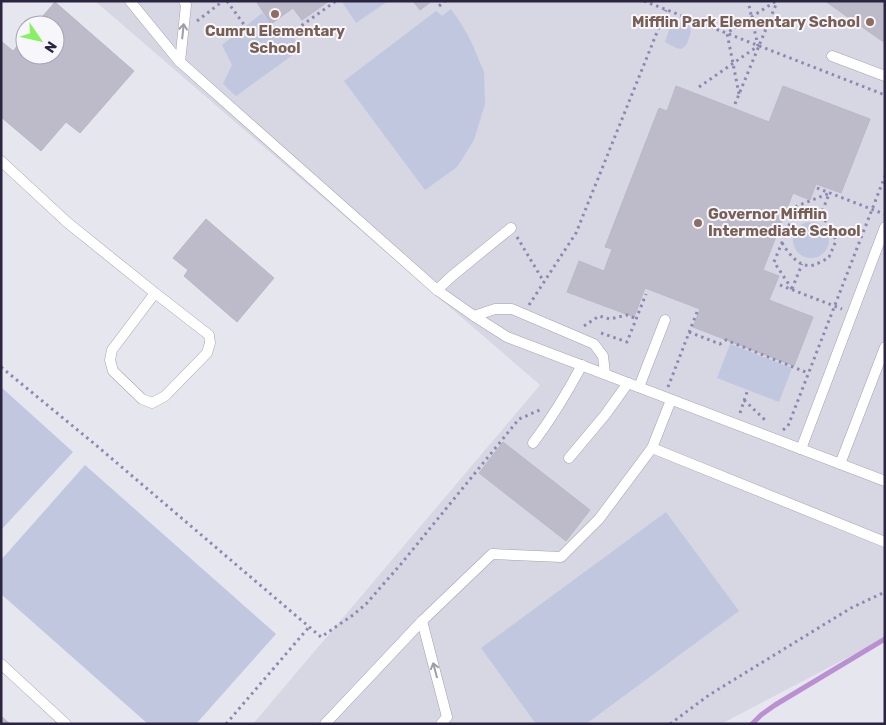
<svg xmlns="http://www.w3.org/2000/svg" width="886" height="725" font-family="Rubik,sans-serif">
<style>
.built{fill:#d7d7e3}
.green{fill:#c0c7df}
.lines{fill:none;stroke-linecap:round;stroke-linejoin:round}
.stream{stroke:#bb90d2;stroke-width:5}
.building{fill:#bdbbc9;stroke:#bab8c8}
.lane-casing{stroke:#a3a1b0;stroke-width:11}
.path{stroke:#8f87b2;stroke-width:3;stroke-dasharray:2.5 4;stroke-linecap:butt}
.lane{stroke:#fff;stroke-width:10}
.oneway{stroke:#a09daa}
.education-dot{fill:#8d6e63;stroke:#f7f7fb;stroke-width:2}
.labels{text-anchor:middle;stroke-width:4;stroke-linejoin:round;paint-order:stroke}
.education-label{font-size:15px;font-weight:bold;fill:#785e54;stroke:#f7f7fb;text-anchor:end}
</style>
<rect width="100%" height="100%" fill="#e6e6ef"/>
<!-- built -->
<polygon class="built" points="95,1 885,1 885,638 721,724 253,724 540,385"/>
<!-- green -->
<g class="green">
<polygon points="344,1 388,1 356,23 342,2"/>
<polygon points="451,9 460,22 471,41 484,72 485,104 474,140 457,167 425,190 344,81 436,11 442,16"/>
<polygon points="262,13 272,25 290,31 301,49 236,96 223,84 232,65 222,45"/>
<polygon points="678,22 688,24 691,31 687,44 682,49 676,48 665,42 671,24"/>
<circle cx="811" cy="240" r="18"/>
<polygon points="730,344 792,368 779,402 717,378"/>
<polygon points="1,387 73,452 1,530"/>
<polygon points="85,465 276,634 196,724 148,724 1,594 1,560"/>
<polygon points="666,512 739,611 586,724 536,724 481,648"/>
</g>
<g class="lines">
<!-- stream -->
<polyline class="stream" points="752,724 761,715 775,705 885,639"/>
</g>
<!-- building -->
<g class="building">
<polygon points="256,1 329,1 302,20 293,8 271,24"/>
<polygon points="413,1 432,1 420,10"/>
<polygon points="825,1 885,1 885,43"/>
<polygon points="55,2 134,71 80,133 66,122 41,151 1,117 1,41 13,51 25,37 25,55 55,55 55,25 35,25"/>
<polygon points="676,86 769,122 783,86 870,119 841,193 816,184 810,200 793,193 763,270 779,276 769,300 813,317 794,366 693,327 700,309 645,288 634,317 567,292 579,261 604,271 612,249 605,247 659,108 667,111"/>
<polygon points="206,219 274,278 237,322 184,276 188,270 173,258"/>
<polygon points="503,442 590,510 566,541 479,473"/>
<polygon points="1,716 10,724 1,724"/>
</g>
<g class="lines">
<!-- lane casing -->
<g class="lane-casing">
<g id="lane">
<polyline points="130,1 179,61 437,290 474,316 507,337 885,481"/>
<polyline points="832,56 885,76"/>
<polyline points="180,62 186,5 184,1"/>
<polyline points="1,161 68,223 155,293 209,335 210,343 207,353 165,396 152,403 142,399 113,371 110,360 112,350 155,293"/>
<polyline points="437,290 452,276 511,228"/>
<polyline points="474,316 495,309 512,309 594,344 603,356 605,374"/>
<polyline points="639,387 665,320"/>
<path d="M 533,443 C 552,418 567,393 582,365"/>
<polyline points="652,448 671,400"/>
<polyline points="801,449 885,227"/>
<polyline points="569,458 605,415 628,383"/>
<polyline points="840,464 885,347"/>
<polyline points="422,621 447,717 441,724"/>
<polyline points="1,664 66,724"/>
<polyline points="325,724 422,621 492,554 561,557 599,519 652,448 885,542"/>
</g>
</g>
<!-- path -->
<g class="path">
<polyline points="227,1 245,26"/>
<polyline points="644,1 885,95"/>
<polyline points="439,6 445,1"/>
<polyline points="197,21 223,1"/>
<polyline points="291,33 336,1"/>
<polyline points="699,87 758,46 748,1"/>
<polyline points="739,94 727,33 776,1"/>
<polyline points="735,104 777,2"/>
<polyline points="817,188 884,214"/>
<polyline points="820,217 829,194"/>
<polyline points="517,237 544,282"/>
<path d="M 782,243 C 789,254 800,269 814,265 C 819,263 825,260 829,257 L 836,241 C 826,214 819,212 791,220"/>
<polyline points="780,285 842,309"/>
<polyline points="792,289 774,262 797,206 830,193"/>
<polyline points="792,289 802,264"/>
<polyline points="529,305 576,233 666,10"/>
<polyline points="584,326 599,316 610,319 627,315 637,319"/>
<polyline points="689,332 720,344 726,340 808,373"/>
<polyline points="601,333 627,342 646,294"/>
<polyline points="1,367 97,446 321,637 353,615 366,604 401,564 519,419 542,409"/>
<polyline points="668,387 697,312"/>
<polyline points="744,400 765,420 765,422"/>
<polyline points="740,413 747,392"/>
<polyline points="783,430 788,426 885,176"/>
<polyline points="226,724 309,627"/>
<polyline points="670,724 709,695 851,608 885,592"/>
</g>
<!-- lane -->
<use href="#lane" class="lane"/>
</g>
<!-- one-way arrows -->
<defs><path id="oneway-shaft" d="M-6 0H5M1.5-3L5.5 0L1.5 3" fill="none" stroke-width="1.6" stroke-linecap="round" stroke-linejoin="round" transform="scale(1.25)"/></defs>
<g class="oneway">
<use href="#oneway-shaft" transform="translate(183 31) rotate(-84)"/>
<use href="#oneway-shaft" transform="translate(435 670) rotate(-105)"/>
</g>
<!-- markers -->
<g class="education-dot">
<circle cx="275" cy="14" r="5"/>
<circle cx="870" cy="22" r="5"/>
<circle cx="698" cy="223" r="5"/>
</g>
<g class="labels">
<!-- education labels -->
<g class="education-label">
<text x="860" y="27">Mifflin Park Elementary School</text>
<text x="275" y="36" text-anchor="middle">Cumru Elementary<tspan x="275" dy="17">School</tspan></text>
<text x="708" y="219" text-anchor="start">Governor Mifflin<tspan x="708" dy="17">Intermediate School</tspan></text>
</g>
</g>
<!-- border -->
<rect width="886" height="725" fill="none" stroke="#2b2541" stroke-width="5"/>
<!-- north arrow -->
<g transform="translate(40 40) rotate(124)"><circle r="24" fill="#f7f7fb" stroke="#a5a3b1"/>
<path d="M0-4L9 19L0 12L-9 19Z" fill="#87f063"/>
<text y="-8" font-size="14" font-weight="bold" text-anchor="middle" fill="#2b2541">N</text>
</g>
</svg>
